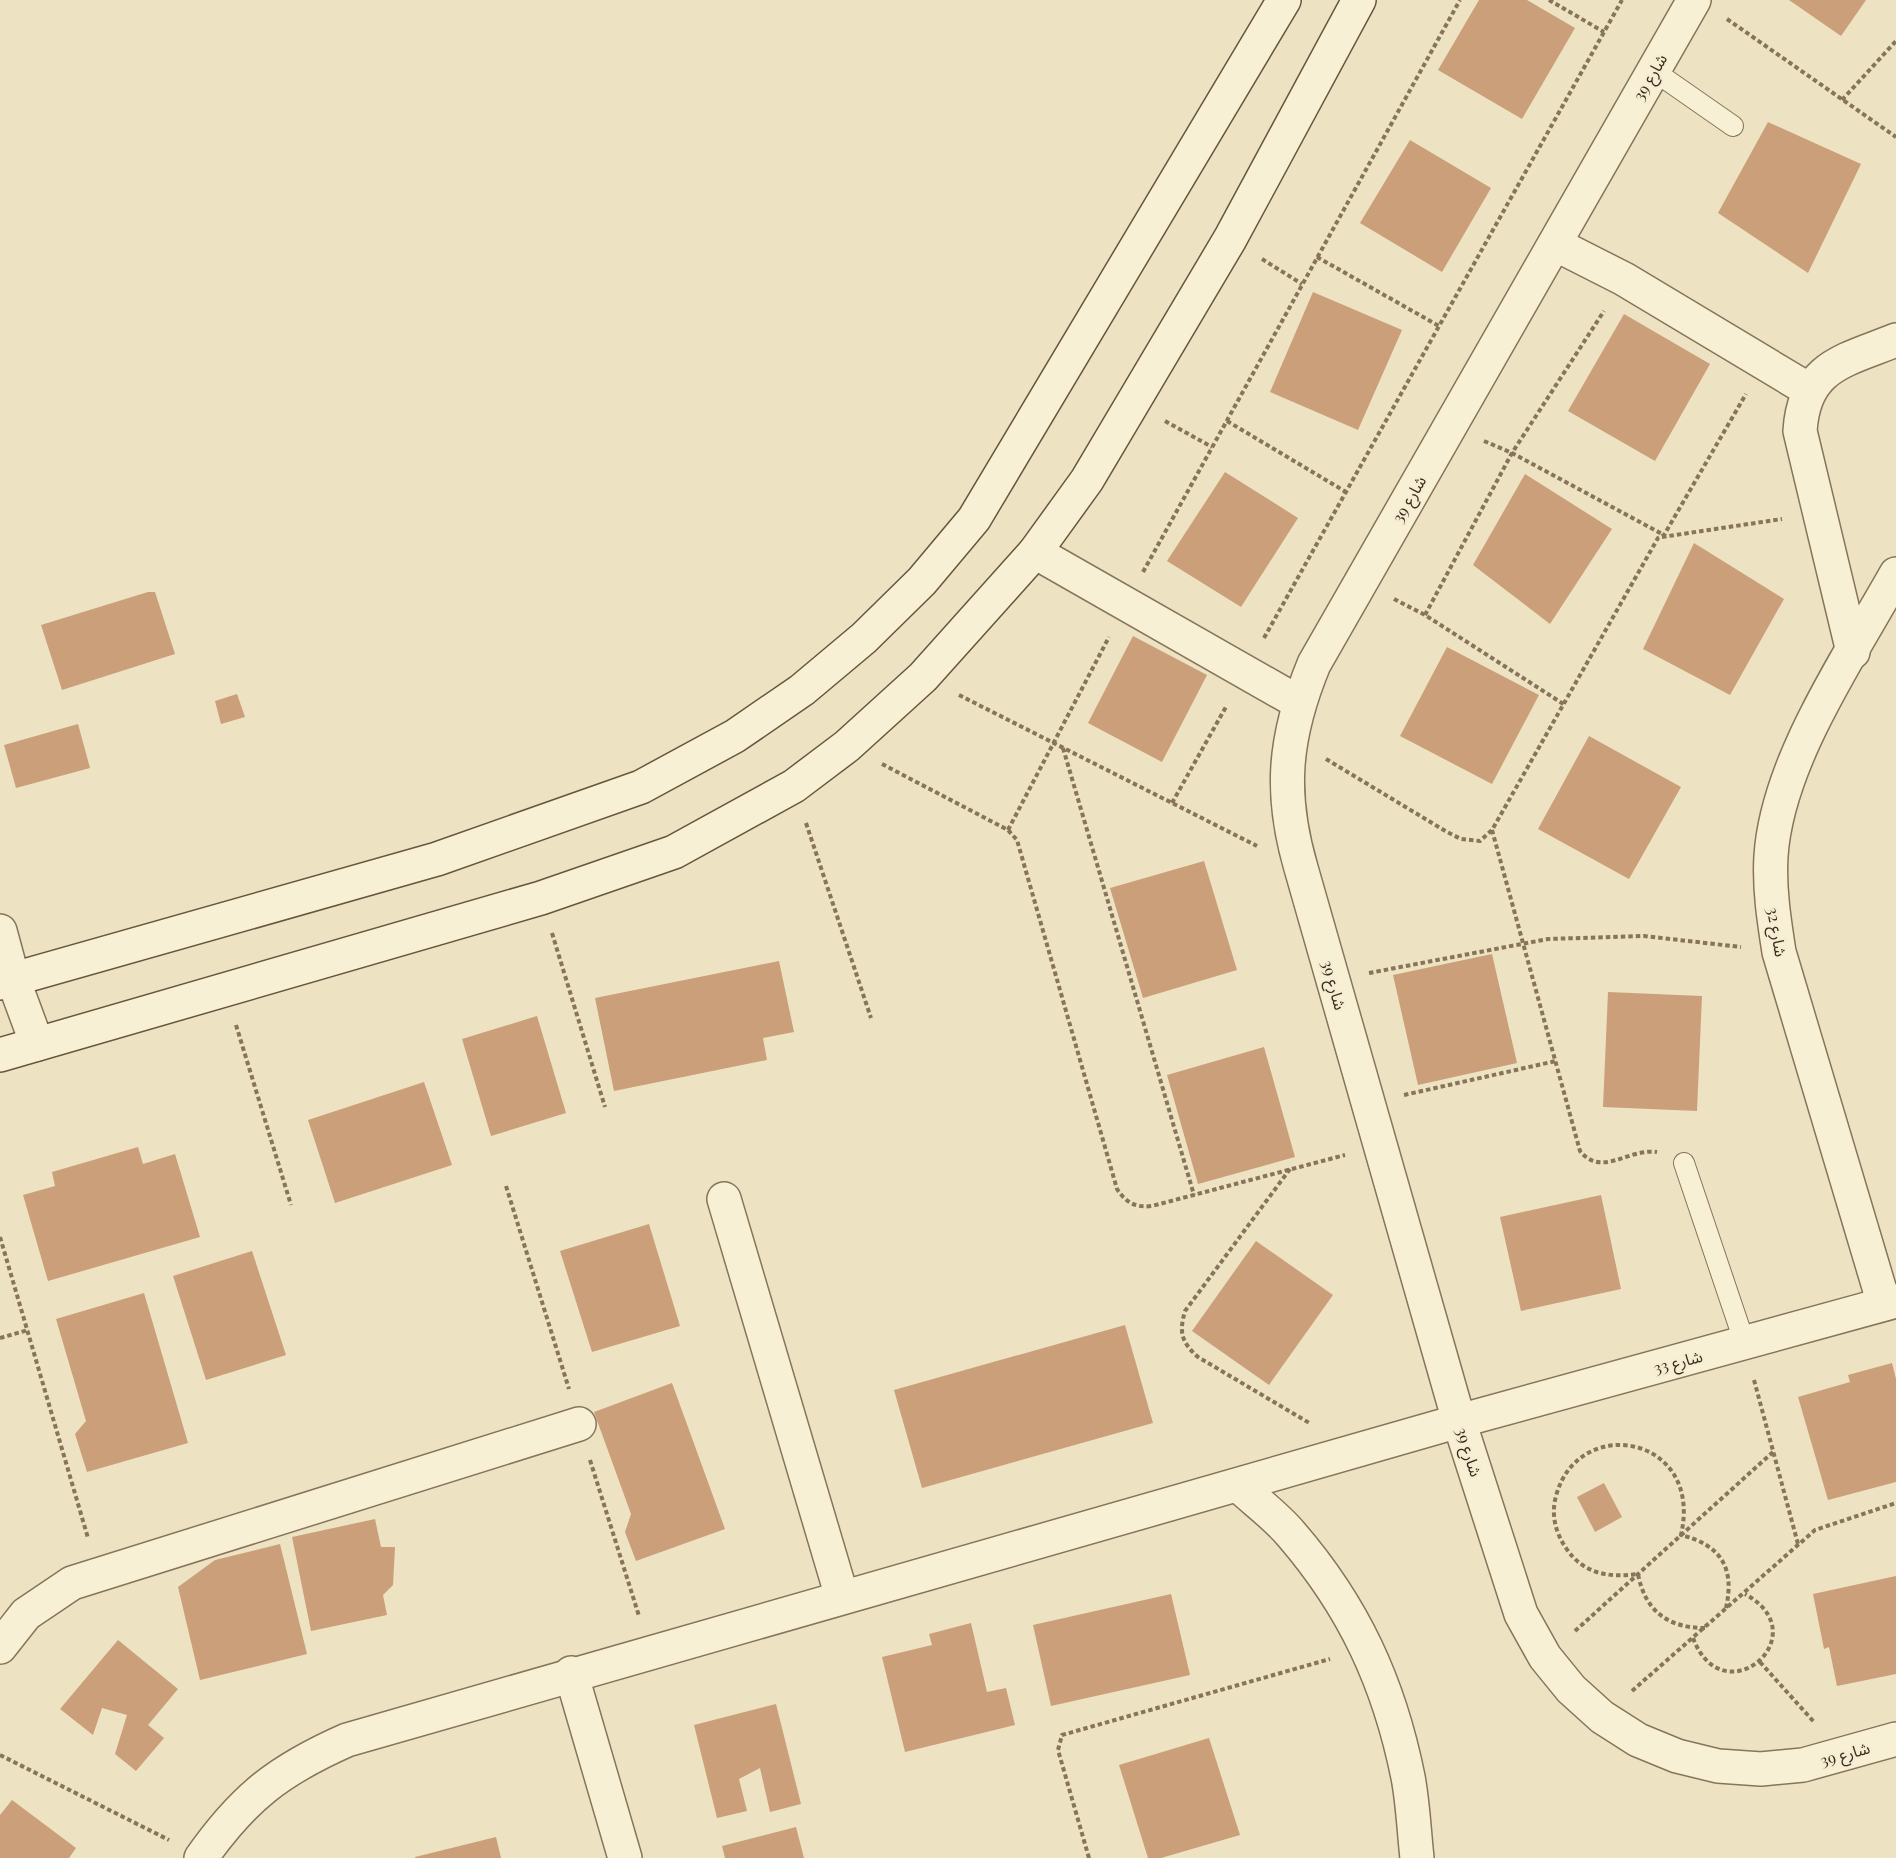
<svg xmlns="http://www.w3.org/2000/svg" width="1896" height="1858" font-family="'Playfair Display','Noto Sans Arabic',serif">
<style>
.building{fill:#cb9f79}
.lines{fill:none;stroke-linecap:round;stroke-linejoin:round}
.lane-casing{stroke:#87745a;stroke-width:22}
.street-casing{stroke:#87745a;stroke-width:36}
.secondary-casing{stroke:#68553d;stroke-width:36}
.path{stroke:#87745a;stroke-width:4;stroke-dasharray:4.5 3;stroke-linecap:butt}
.lane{stroke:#f8f0d5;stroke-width:20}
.street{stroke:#f8f0d5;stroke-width:33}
.secondary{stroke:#f8f0d5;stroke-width:33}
.labels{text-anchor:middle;stroke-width:4.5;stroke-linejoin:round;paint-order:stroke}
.street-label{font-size:16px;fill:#372b1e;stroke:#f5ecd2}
</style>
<rect width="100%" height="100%" fill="#ede3c2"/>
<!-- building -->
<g class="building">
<polygon points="1479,0 1527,0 1575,28 1522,119 1438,70"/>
<polygon points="1789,0 1866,0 1841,36"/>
<polygon points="1768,122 1861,164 1808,273 1718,213"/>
<polygon points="1410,140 1491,188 1442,272 1360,223"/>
<polygon points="1313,292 1402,330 1358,430 1270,392"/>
<polygon points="1624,314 1710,364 1655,461 1568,411"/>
<polygon points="1225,472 1298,518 1241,607 1167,561"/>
<polygon points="1525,474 1612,529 1550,624 1473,565"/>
<polygon points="1694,543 1784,599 1730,695 1643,649"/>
<polygon points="148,592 155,592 175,654 62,690 41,625"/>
<polygon points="1133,636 1207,675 1162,762 1088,723"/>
<polygon points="1447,647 1539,695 1492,784 1400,736"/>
<polygon points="237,694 245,717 221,724 215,701"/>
<polygon points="78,724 90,768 16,788 4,745"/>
<polygon points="1589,736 1681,787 1629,879 1538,829"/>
<polygon points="1204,861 1237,970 1143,998 1110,888"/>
<polygon points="1492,954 1517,1063 1418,1085 1393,975"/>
<polygon points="779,961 794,1032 763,1038 767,1060 614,1091 595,998"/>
<polygon points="1608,992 1702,996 1697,1111 1603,1107"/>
<polygon points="537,1016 566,1113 491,1136 462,1039"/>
<polygon points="1264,1047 1295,1157 1198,1184 1167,1075"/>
<polygon points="424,1082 452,1165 335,1203 308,1120"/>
<polygon points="138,1147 143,1164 175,1154 200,1237 48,1281 23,1195 55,1186 52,1172"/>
<polygon points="1601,1195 1621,1289 1521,1311 1500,1217"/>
<polygon points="649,1224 680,1326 592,1352 560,1251"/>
<polygon points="1256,1241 1333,1295 1269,1385 1192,1331"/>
<polygon points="252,1251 286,1355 206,1380 173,1276"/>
<polygon points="144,1293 188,1443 87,1472 75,1434 86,1421 56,1319"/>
<polygon points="1125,1325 1153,1423 922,1488 894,1390"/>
<polygon points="1892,1363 1896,1379 1896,1482 1828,1500 1798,1397 1850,1382 1848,1375"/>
<polygon points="672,1383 725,1529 636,1561 625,1532 631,1514 594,1412"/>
<polygon points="1604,1483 1622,1517 1595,1532 1577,1497"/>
<polygon points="375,1519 381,1547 395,1547 393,1585 383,1595 387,1615 311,1631 292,1537"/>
<polygon points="280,1544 307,1654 200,1680 178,1587 215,1560"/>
<polygon points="1896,1576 1896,1674 1837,1686 1829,1647 1824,1649 1813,1594"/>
<polygon points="1171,1594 1190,1675 1051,1706 1033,1625"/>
<polygon points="971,1623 987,1692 1006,1688 1015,1725 905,1752 882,1657 932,1645 929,1634"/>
<polygon points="118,1640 178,1689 148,1725 164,1738 136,1771 115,1754 127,1715 102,1708 93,1735 60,1709"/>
<polygon points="776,1704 801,1804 770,1812 760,1768 739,1779 747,1811 717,1818 694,1725"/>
<polygon points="1209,1738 1240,1835 1161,1858 1148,1858 1119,1765"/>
<polygon points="12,1800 76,1848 69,1858 0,1858 0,1815"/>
<polygon points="796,1827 804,1858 725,1858 722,1846"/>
<polygon points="496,1837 501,1858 415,1858 415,1857"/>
</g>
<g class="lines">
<!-- lane casing -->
<g class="lane-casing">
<g id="lane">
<polyline points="1654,71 1733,126"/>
<polyline points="1684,1163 1745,1344"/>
</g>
</g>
<!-- street casing -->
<g class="street-casing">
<g id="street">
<path d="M 1694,0 L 1314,664 C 1284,737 1279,793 1301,868 L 1459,1421 L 1521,1614 L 1545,1657 L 1571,1689 L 1602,1717 L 1638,1740 L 1677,1756 L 1718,1766 L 1761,1769 L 1803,1765 L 1896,1739"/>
<polyline points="1555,244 1624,279 1809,390"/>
<polyline points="1035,552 1298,702"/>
<path d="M 1853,652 L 1800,431 C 1804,366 1844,361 1896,340"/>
<polyline points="0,931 13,979 37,1044"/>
<polyline points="724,1199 842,1597"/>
<path d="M 1884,1304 L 1779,952 C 1774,920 1769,888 1771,856 C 1777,762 1850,656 1896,574"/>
<path d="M 1238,1485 C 1255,1501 1276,1516 1291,1534 C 1354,1607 1389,1683 1408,1777 C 1413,1803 1414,1831 1417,1858"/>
<polyline points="0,1647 26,1614 72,1583 579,1424"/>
<polyline points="571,1673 625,1858"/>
<path d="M 201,1858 C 244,1797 279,1770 347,1740 L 1459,1421 L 1896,1301"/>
</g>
</g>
<!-- secondary casing -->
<g class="secondary-casing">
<g id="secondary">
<polyline points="0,983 437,859 641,787 735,736 802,690 864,638 922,581 974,519 1284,0"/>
<polyline points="0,1055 541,898 674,852 794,786 847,746 923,677 1035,552 1087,480 1230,239 1359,0"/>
</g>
</g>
<!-- path -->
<g class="path">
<polyline points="1549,0 1604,32"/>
<polyline points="1727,19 1896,137"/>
<polyline points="1842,100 1896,41"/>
<polyline points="1317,257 1439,326"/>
<polyline points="1262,259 1302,284"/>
<polyline points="1165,421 1212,447"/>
<polyline points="1227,421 1346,492"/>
<polyline points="1484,441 1512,453 1664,535"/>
<polyline points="1662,537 1782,519"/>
<polyline points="1143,572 1460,0"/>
<polyline points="1394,599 1425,615 1565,705"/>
<polyline points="1425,615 1512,453 1604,311"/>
<polyline points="1264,638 1622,0"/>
<polyline points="959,695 1257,846"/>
<polyline points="1063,748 1194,1195"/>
<polyline points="1326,759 1447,832 1461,839 1480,841 1492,830 1658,538 1664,535 1746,394"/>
<path d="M 882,764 L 1008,830 L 1017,840 L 1117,1189 C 1126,1203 1136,1208 1152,1206 L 1345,1155"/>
<polyline points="1172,803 1227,705"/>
<polyline points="806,823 871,1018"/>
<polyline points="1008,830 1109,637"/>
<path d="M 1492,830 L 1580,1151 C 1602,1178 1628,1148 1657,1152"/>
<polyline points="552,933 605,1107"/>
<polyline points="1369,973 1548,939 1644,936 1741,947"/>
<polyline points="236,1025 291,1205"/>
<polyline points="1404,1095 1556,1061"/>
<path d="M 1290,1169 L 1185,1311 C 1179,1332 1181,1342 1198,1357 L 1311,1424"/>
<polyline points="506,1186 569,1389"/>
<polyline points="0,1237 88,1538"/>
<polyline points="0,1338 28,1330"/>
<polyline points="1754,1380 1798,1544"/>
<polyline points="590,1460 639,1616"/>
<path d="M 1705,1628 C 1668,1628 1645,1611 1638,1574 C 1609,1578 1583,1574 1566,1548 C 1555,1532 1551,1514 1556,1496 C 1578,1413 1704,1435 1681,1535 C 1721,1545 1735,1568 1726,1608"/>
<polyline points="1575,1631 1773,1452"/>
<path d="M 1693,1638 C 1723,1718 1820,1635 1745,1594"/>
<polyline points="1760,1662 1814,1722"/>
<polyline points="1632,1691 1815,1530 1896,1503"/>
<polyline points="0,1755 169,1840"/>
<polyline points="1089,1858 1058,1750 1062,1735 1330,1659"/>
</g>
<!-- lane -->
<use href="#lane" class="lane"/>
<!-- street -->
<use href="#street" class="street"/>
<!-- secondary -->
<use href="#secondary" class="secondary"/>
</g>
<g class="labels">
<!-- street labels -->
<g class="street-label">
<text transform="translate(1650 77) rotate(-60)" y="6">شارع 39</text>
<text transform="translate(1409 499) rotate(-60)" y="6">شارع 39</text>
<text transform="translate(1777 932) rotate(80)" y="6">شارع 32</text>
<text transform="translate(1334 985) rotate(74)" y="6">شارع 39</text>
<text transform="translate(1678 1362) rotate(-15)" y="6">شارع 33</text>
<text transform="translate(1469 1452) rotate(72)" y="6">شارع 39</text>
<text transform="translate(1845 1754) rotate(-16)" y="6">شارع 39</text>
</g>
</g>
</svg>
